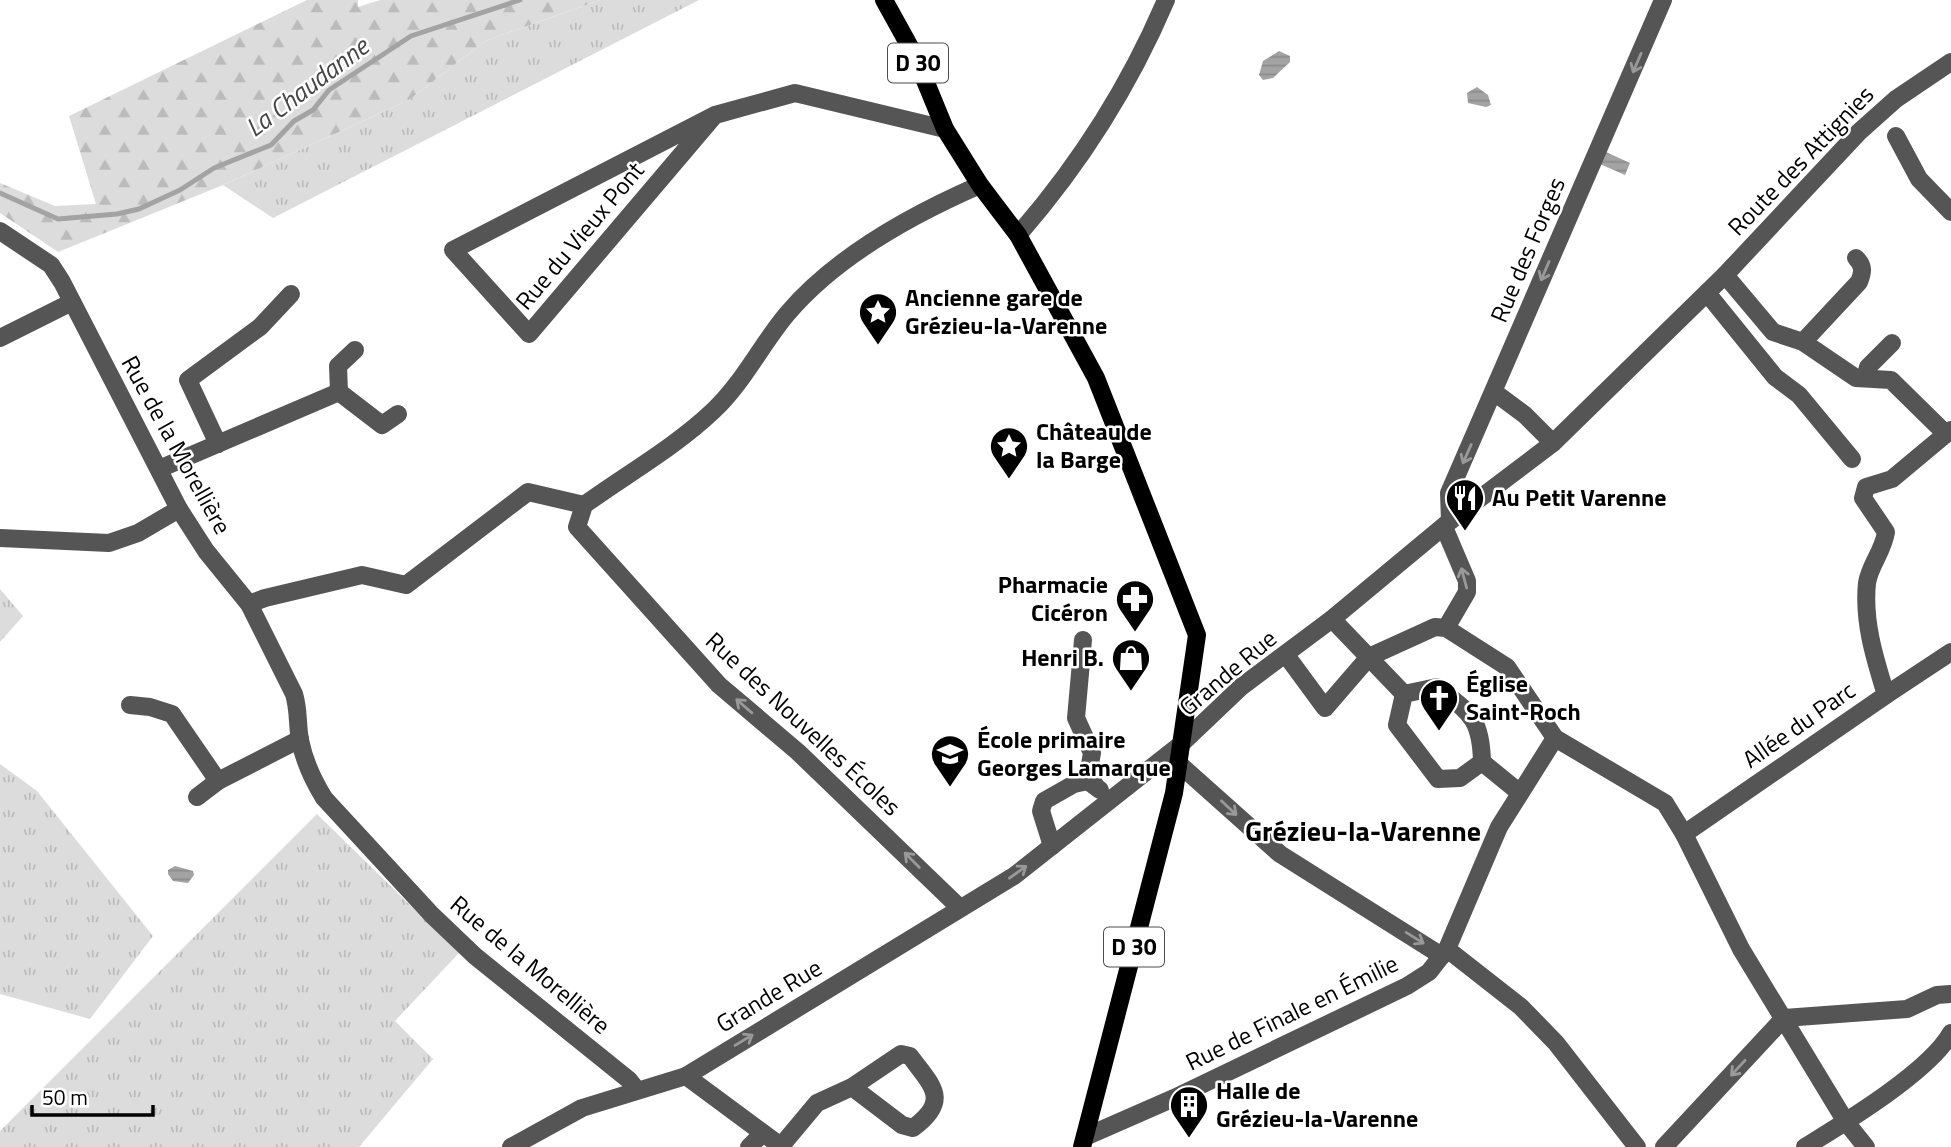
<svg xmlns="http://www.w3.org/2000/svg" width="1951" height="1147" font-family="'Titillium Web',sans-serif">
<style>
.grass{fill:url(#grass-tufts)}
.forest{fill:url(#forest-firs)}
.water{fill:url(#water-rules)}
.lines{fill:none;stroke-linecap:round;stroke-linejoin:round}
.stream{stroke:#a3a3a3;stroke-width:5}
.minor{stroke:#555;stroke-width:18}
.major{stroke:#000;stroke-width:18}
.oneway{stroke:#999}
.labels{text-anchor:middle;stroke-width:5;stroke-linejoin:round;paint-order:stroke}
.shield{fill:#fff;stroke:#4c4c4c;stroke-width:2}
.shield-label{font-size:23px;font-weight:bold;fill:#000}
.street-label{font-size:24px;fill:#000;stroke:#fff}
.poi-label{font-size:24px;font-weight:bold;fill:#000;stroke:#fff;text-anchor:start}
.water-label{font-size:26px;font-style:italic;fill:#444;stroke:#fff}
.quarter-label{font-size:28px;font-weight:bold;fill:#000;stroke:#fff}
</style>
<defs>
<pattern id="grass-tufts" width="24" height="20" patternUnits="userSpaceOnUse" patternTransform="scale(1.75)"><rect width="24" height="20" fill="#dcdcdc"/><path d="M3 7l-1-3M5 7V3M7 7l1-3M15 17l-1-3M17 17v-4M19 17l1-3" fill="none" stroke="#bbb"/></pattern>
<pattern id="forest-firs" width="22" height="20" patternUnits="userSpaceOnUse" patternTransform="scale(1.75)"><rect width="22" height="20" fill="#dcdcdc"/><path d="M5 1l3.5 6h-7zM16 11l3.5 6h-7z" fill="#bbb"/></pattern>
<pattern id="water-rules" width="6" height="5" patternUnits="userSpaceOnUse" patternTransform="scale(1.75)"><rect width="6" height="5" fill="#a3a3a3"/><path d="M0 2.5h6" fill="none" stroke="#8b8b8b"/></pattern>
</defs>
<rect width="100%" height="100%" fill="#fff"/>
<!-- grass -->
<g class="grass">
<polygon points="600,0 699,0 273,218 223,185 409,100 485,41"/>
<polygon points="0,589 23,616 0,642"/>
<polygon points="0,764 37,791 153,936 90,1019 0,994"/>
<polygon points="317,814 459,953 395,1021 433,1059 359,1147 0,1147 0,1131"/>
</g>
<!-- forest -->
<polygon class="forest" points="307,0 358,0 358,7 380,0 600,0 485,41 409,100 223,185 58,252 0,213 0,183 55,206 96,204 69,116"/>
<!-- water -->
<g class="water">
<polygon points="1279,51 1290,56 1290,62 1273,78 1263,80 1259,75 1263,61"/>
<polygon points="1477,87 1488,95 1491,105 1486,107 1468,103 1467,93"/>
<polygon points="1606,152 1630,163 1625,175 1600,164"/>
<polygon points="175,866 193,871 194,875 188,883 173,881 168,874 168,870"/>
</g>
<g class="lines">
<!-- stream -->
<polyline class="stream" points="0,193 58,219 117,214 139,209 180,190 214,168 271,145 294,121 313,110 329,90 411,36 520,0"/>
<!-- minor -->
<g class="minor">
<polyline points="715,115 529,334 453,250 715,115 795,93 945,129"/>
<polyline points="1896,136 1919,179 1951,212"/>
<path d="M 0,231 L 51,265 L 62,282 L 179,509 L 206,551 L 249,604 L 294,694 C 299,710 297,724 300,740 C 304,761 313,780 324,798 L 432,915 L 475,956 L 629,1080 L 636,1089"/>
<path d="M 1018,235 C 1080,164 1129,87 1166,0"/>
<polyline points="1725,275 1773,332 1803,342 1856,378 1891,380 1946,434 1951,430"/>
<polyline points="1707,293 1775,377 1799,395 1852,459"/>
<polyline points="0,338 72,302"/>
<path d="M 1803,342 L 1859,282 C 1863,272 1864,266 1856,258"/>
<polyline points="1865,378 1868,367 1892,343"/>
<polyline points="339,392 338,366 355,350"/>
<polyline points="1494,392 1525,415 1553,443"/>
<polyline points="218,444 188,380 260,327 291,294"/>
<polyline points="159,469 339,392 382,425 398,414"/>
<polyline points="1450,521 1449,493 1663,0"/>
<polyline points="1444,527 1467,581 1467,592 1446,628"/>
<polyline points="0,538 109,543 138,533 179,509"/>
<polyline points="249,604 265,598 362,575 406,585 528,492 584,505"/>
<polyline points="1332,619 1404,694"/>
<polyline points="1083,640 1076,718 1092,753 1089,770 1095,786"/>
<polyline points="1286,655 1325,708 1369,657 1435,627 1446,628 1507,667 1555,738 1665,803 1684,834 1741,949 1846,1122 1866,1147"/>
<path d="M 1437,687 C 1470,713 1481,718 1482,762 L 1460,778 L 1438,779 L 1397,725 L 1404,694 Z"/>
<polyline points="1886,695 1951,652"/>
<polyline points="130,705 150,707 172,714 218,781"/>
<polyline points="1482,762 1520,793"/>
<polyline points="1178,763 1280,854 1442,956"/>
<polyline points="197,797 218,781 300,739"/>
<path d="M 1684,834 L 1886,695 C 1875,659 1863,622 1867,583 C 1870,564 1883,552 1886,532 L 1863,498 L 1866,487 L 1892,479 L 1946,434"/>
<polyline points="1052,846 1041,811 1044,801 1074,784 1088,781 1100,790"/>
<path d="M 960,908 L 798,752 L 719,685 L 577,527 L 584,505 C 627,474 675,447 713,411 C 743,383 761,345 787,314 C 836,256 911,215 980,185"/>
<polyline points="1447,949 1521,1007 1556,1043 1637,1147"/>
<polyline points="1784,1018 1907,1009 1937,995 1950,994"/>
<polyline points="686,1076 782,1147"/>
<polyline points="1085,1137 1174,1098 1407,986 1429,972 1447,949 1499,827 1555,738"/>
<path d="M 781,1146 L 817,1103 L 852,1087 L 902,1125 L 913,1128 C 951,1100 932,1086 910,1056 L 901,1054 L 852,1087"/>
<polyline points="511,1147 582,1108 686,1076 1014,876 1180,745 1241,687 1332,619 1450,521 1553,443 1725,275 1859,132 1896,99 1951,62"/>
<polyline points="749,1147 763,1133"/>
<polyline points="1664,1147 1784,1018"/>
<path d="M 1805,1147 C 1844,1123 1929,1072 1951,1033"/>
</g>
<!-- major -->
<polyline class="major" points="884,0 915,56 945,129 980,185 1018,235 1096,378 1197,635 1174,793 1082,1147"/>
</g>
<!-- one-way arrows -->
<defs><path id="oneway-shaft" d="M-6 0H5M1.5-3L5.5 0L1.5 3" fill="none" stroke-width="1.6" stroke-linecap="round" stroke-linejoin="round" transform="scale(1.75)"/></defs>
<g class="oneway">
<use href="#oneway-shaft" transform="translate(1637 63) rotate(113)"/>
<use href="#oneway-shaft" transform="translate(1545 271) rotate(113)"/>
<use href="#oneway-shaft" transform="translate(1467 454) rotate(114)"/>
<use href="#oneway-shaft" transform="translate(1464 578) rotate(-105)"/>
<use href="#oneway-shaft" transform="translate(744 706) rotate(-139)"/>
<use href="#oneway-shaft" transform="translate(1229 808) rotate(43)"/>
<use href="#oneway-shaft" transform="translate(912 860) rotate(-135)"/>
<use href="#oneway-shaft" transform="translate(1018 872) rotate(-36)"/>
<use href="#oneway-shaft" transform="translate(1415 938) rotate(32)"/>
<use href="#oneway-shaft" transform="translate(744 1040) rotate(-31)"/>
<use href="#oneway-shaft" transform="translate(1738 1068) rotate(133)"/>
</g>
<!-- icons -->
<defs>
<g id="sight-pin" transform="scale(2.0125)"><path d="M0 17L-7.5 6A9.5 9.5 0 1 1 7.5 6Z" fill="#000" stroke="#fff"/><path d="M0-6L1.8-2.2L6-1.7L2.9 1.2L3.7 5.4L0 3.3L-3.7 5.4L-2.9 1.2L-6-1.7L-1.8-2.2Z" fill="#fff"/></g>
<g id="restaurant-pin" transform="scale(2.0125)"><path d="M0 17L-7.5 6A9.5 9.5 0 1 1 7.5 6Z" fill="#000" stroke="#fff"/><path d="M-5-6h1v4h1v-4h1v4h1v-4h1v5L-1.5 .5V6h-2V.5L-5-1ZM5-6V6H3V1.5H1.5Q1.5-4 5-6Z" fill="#fff"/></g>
<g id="pharmacy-pin" transform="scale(2.0125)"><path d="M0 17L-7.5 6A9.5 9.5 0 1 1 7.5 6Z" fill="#000" stroke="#fff"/><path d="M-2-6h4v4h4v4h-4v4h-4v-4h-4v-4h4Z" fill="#fff"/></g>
<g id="shop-pin" transform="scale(2.0125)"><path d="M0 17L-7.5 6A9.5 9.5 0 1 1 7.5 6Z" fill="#000" stroke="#fff"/><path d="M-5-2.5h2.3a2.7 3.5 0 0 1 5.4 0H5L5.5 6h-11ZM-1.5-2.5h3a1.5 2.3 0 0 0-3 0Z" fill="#fff"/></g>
<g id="church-pin" transform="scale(2.0125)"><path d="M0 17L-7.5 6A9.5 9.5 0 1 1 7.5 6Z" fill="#000" stroke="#fff"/><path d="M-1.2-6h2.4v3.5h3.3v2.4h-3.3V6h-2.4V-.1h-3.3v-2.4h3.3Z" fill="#fff"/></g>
<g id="school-pin" transform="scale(2.0125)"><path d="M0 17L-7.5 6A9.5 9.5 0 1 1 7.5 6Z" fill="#000" stroke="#fff"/><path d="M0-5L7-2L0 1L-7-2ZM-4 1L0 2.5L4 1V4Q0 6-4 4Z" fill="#fff"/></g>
<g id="building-pin" transform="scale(2.0125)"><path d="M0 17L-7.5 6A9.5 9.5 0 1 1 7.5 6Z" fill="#000" stroke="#fff"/><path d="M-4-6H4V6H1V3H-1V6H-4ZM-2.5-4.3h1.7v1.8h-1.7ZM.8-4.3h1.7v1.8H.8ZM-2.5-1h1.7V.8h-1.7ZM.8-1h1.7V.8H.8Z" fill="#fff"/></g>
</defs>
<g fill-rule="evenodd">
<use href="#sight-pin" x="878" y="312"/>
<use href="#sight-pin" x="1009" y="446"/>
<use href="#restaurant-pin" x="1465" y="498"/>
<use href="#pharmacy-pin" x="1135" y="599"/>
<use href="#shop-pin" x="1131" y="658"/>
<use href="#church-pin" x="1439" y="698"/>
<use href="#school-pin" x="950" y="754"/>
<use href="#building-pin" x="1189" y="1105"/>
</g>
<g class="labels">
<!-- shield labels -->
<g class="shield">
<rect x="888" y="43.5" width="60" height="39" rx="5"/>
<rect x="1104" y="927.5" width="60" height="39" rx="5"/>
</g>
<g class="shield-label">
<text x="918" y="71">D 30</text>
<text x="1134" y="955">D 30</text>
</g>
<!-- street labels -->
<g class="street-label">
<text transform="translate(1801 161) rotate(-46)" y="8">Route des Attignies</text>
<text transform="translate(580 236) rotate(-50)" y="8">Rue du Vieux Pont</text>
<text transform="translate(1528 250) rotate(-67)" y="8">Rue des Forges</text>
<text transform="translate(176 445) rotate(61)" y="8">Rue de la Morellière</text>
<text transform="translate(1228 673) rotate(-40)" y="8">Grande Rue</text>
<text transform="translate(803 724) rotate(43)" y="8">Rue des Nouvelles Écoles</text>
<text transform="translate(1799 725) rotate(-35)" y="8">Allée du Parc</text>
<text transform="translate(530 965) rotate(40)" y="8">Rue de la Morellière</text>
<text transform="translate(769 996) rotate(-31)" y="8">Grande Rue</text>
<text transform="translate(1292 1013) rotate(-26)" y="8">Rue de Finale en Émilie</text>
</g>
<!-- poi labels -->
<g class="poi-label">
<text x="905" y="306">Ancienne gare de<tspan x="905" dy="28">Grézieu-la-Varenne</tspan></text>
<text x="1036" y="440">Château de<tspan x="1036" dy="28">la Barge</tspan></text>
<text x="1492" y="506">Au Petit Varenne</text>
<text x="1108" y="593" text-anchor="end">Pharmacie<tspan x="1108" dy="28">Cicéron</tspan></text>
<text x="1104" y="666" text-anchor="end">Henri B.</text>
<text x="1466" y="692">Église<tspan x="1466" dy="28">Saint-Roch</tspan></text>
<text x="977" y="748">École primaire<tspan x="977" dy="28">Georges Lamarque</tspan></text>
<text x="1216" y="1099">Halle de<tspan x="1216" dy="28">Grézieu-la-Varenne</tspan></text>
</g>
<!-- water labels -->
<g class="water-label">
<text transform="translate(307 87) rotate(-37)" y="9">La Chaudanne</text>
</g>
<!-- quarter labels -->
<g class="quarter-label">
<text x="1363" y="841">Grézieu-la-Varenne</text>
</g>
</g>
<!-- scale -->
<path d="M32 1105v10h121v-10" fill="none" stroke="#000000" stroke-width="3.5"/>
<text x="42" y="1105" font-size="21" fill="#000000" stroke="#ffffff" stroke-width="5" paint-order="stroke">50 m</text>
</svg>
